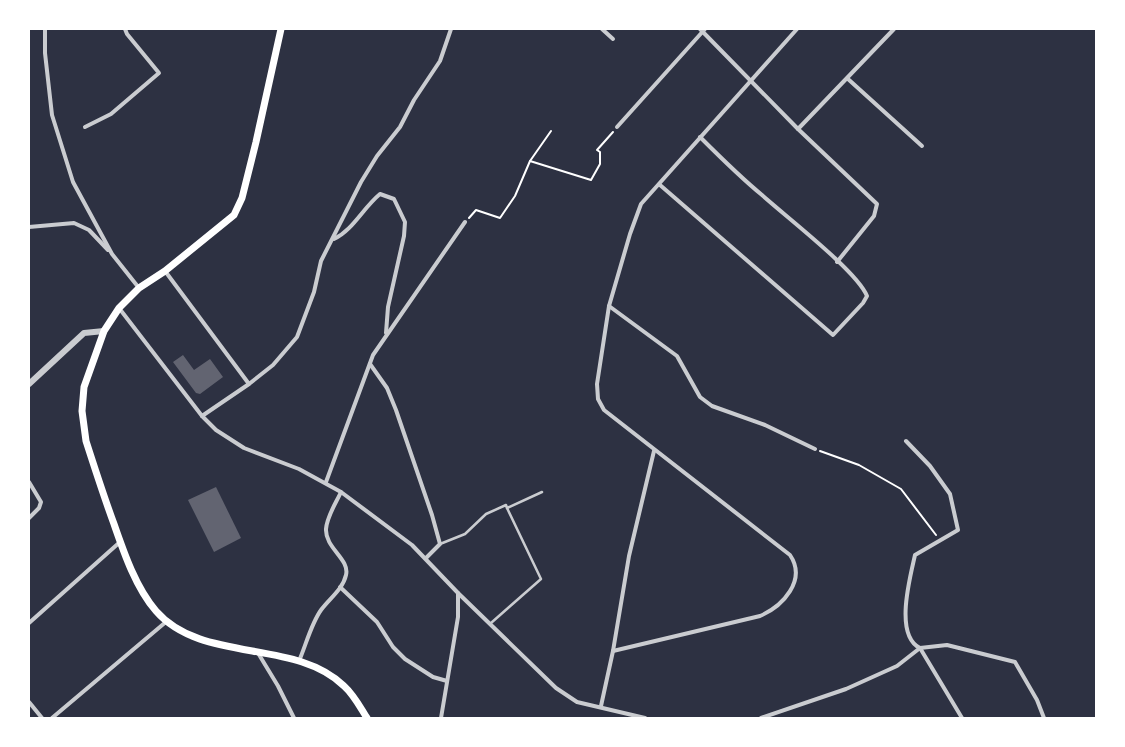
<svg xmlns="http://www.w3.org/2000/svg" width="1125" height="747" font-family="'Archivo Narrow',sans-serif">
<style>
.building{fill:#626471}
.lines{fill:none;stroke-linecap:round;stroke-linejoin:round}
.path{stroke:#fff;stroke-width:2}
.service{stroke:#caccd0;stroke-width:2.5}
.minor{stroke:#caccd0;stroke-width:4}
.tertiary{stroke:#caccd0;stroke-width:6}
.secondary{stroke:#fff;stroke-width:7}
</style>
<rect width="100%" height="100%" fill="#2d3142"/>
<!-- building -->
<g class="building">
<polygon points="183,355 194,370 210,359 223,377 200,394 196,393 173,362"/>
<polygon points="216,487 241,538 214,552 188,500"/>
</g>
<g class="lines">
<!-- path -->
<g class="path">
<polyline points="530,161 591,180 600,164 600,152 597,150 613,132"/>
<polyline points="469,218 476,210 500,218 515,196 530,161 551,131"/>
<polyline points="820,451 859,465 901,489 936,535"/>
</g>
<!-- service -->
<g class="service">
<polyline points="440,544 465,534 486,514 506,505 507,508 542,492"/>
<polyline points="491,623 541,579 507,508"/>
</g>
<!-- minor -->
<g class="minor">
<polyline points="45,29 45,53 52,115 73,182 112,254 139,288"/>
<polyline points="602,29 613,39"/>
<polyline points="700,29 798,129 877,204 874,216 837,262"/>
<polyline points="848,79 922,146"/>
<polyline points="85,127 111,114 159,73 127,34 125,29"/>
<polyline points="617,127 705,29"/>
<polyline points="798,129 894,29"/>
<path d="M 660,185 L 833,335 L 863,303 L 867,296 C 857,271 785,216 762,195 C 740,177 720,157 700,137"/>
<polyline points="29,227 74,223 89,230 108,250"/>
<path d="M 334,239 C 353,230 363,208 380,194 L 394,199 L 405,222 L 404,236 L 388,307 L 386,333"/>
<polyline points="165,271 249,384"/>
<polyline points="609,306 677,356 700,397 712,406 765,425 815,449"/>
<polyline points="119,308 202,416 216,430 244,448 299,469 341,492 412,545 458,593 556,688 577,702 645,718"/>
<polyline points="370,364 387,388 396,410 432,515 440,544 426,558"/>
<polyline points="202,416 249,384 273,365 297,337 314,292 321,261 361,182 377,156 400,127 414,100 440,61 451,29"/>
<path d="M 906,441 L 930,466 L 950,494 L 958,530 L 915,555 C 910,578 894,635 920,648 L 962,718"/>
<polyline points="29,482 41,502 39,508 29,518"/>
<polyline points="326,482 373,355 465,222"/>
<polyline points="340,587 377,622 393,647 405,659 433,677 447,681"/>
<polyline points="29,623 120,542"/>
<path d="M 613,651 L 760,616 C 783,606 807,580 790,555 L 604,410 L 598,399 L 597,384 L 609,306 L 630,234 L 641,204 L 797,29"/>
<polyline points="258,653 278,686 294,718"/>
<path d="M 299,661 C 306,645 311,624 321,610 C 329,599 343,589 346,575 C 350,559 325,548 326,529 C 327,516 336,503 341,492"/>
<polyline points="29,702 42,718"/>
<polyline points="601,706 613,651 629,556 654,451"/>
<polyline points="52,718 167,621"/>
<polyline points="441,718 458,617 458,593"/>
<polyline points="761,718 846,689 897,666 920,648 947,645 1015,662 1037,700 1044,718"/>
</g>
<!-- tertiary -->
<polyline class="tertiary" points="29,384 84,333 104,331"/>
<!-- secondary -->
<path class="secondary" d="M 281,29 L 256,142 L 242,198 L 234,215 L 165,271 L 139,288 L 119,308 L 104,331 L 84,387 L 82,411 L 86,441 C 95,469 104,497 114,524 C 124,553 136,588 156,611 C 202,664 295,638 344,686 C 354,695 360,707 367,718"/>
</g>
<!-- border -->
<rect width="1125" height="747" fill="none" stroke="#ffffff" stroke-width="60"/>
</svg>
